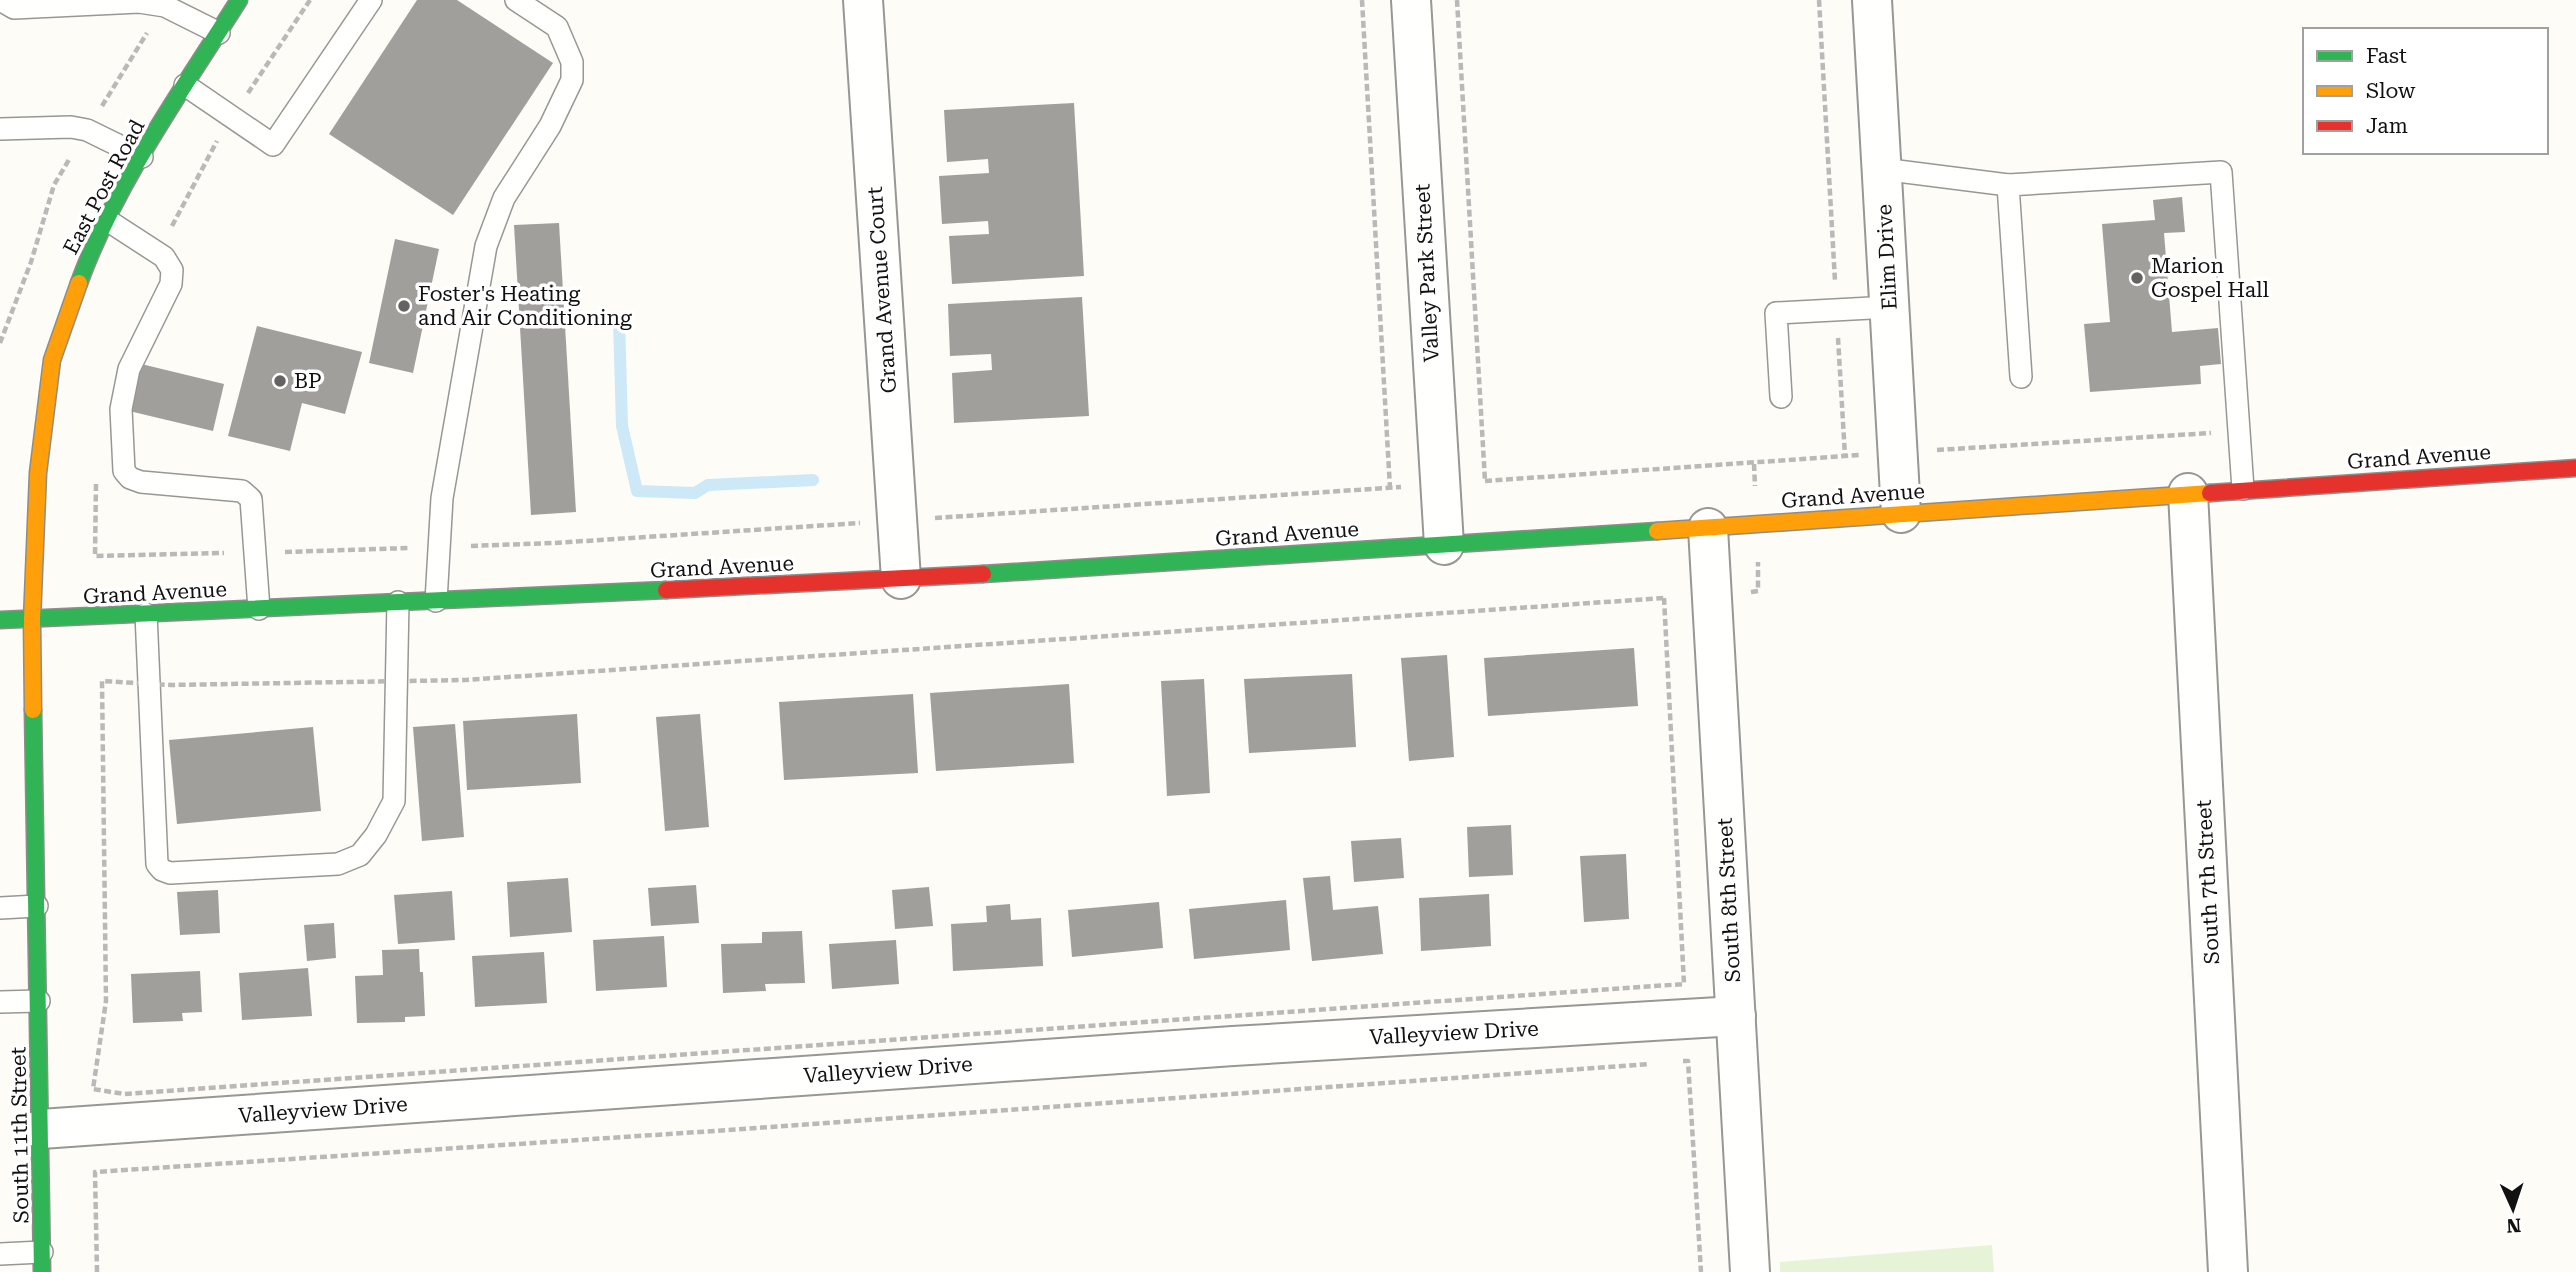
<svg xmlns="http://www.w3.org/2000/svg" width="2576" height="1272" font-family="'Roboto Serif',serif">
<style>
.green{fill:#e7f3d7}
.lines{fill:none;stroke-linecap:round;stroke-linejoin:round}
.stream{stroke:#cde8f7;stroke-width:12}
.building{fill:#a19f9c}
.lane-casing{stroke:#979795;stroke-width:24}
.street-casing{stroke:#979795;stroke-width:42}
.fast-casing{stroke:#8e8d8b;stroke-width:19}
.slow-casing{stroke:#8e8d8b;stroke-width:19}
.jam-casing{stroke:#8e8d8b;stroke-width:19}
.path{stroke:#b9b9b8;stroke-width:4.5;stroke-dasharray:7 3.5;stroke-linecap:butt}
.lane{stroke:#fffffe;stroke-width:21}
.street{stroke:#fffffe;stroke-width:38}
.fast{stroke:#30b455;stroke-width:16}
.slow{stroke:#ff9f0a;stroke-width:16}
.jam{stroke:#e5322d;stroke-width:16}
.poi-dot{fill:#646362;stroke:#fff;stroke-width:2.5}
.labels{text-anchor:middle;stroke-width:7;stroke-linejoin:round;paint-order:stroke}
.street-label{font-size:21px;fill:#111;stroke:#fff}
.poi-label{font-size:21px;fill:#111;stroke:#fff;text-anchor:start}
</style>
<rect width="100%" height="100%" fill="#fdfcf7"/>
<!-- green -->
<polygon class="green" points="1992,1245 1994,1272 1780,1272 1780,1262"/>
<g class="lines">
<!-- stream -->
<polyline class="stream" points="619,320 622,426 637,491 695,493 708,485 813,480"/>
</g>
<!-- building -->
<g class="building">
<polygon points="417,0 457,0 553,63 453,215 329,134"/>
<polygon points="1074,103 1084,276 952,284 949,236 989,234 988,221 942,224 939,176 989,173 988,159 947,162 944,110"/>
<polygon points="2182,197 2185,232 2164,233 2172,332 2218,328 2221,364 2200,366 2201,384 2090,392 2084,324 2110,322 2102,224 2155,220 2153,200"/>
<polygon points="559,223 576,512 531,515 514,225"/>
<polygon points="395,239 439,249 413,373 369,363"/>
<polygon points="1082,297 1089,416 954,423 952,373 992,370 991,354 950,356 948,304"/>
<polygon points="257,326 362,352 345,414 302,403 290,451 228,436"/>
<polygon points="137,363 224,384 213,431 125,410"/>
<polygon points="1634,648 1638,706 1488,716 1484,658"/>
<polygon points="1447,655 1454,757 1409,761 1401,658"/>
<polygon points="1352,674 1356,747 1249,753 1244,679"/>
<polygon points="1204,679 1210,793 1167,796 1161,681"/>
<polygon points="1069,684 1074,763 936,771 930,693"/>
<polygon points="913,694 918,773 784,780 779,702"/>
<polygon points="577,714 581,783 467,790 463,721"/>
<polygon points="700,714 709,827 665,831 656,717"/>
<polygon points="455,724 464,837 422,841 413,727"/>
<polygon points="313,727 321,811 177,824 169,740"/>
<polygon points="1511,825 1513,875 1469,877 1467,827"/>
<polygon points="1401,838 1404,878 1354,882 1351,841"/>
<polygon points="1626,854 1629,919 1584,922 1580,856"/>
<polygon points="1330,876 1333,910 1378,906 1383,954 1312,961 1303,878"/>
<polygon points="568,878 572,932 510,937 507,882"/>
<polygon points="696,885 699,923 651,926 648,888"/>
<polygon points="929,887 933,926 895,929 892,890"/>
<polygon points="218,890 220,933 180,935 177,892"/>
<polygon points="452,891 455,940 398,944 394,895"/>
<polygon points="1489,894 1491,946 1421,951 1419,898"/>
<polygon points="1286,900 1290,950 1194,959 1189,909"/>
<polygon points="1159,902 1163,948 1072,957 1068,910"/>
<polygon points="1010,904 1011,920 1041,918 1043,966 953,971 951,924 987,922 986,906"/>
<polygon points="334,923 336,958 307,961 304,925"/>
<polygon points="802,931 805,983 765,984 766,991 723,993 721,944 762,943 762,932"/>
<polygon points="664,936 667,987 596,991 593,940"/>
<polygon points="896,940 899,984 832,989 829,944"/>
<polygon points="419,949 420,972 423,972 425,1016 405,1017 405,1022 357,1023 355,976 383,975 382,950"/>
<polygon points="544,952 547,1003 475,1007 472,956"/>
<polygon points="308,968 312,1016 242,1020 239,973"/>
<polygon points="200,971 202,1012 182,1013 183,1021 133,1023 131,974"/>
</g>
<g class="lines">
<!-- lane casing -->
<g class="lane-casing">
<g id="lane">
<polyline points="0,0 14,8 139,2 165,6 219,33"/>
<polyline points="185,85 273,145 371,0"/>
<polyline points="0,129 71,127 87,130 142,157"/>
<polyline points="1882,169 2008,185"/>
<polyline points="107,220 164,257 172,270 171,284 129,369 121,409 124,471 130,478 141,482 242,491 251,499 259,609"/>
<polyline points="2021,377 2008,185 2221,172 2243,489"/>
<polyline points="1781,397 1776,313 1890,307"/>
<polyline points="436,601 442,498 486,246 504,198 550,126 572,80 572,62 557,27 516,0"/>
<polyline points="146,614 157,864 162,870 170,873 338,864 360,855 376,835 394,801 398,602"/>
<polyline points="0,908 37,906"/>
<polyline points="0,1002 39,1001"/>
<polyline points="0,1254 42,1252"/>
</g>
</g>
<!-- street casing -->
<g class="street-casing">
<g id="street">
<polyline points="863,0 901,579"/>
<polyline points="1411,0 1444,545"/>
<polyline points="1872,0 1901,513"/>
<polyline points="2188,493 2228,1272"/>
<polyline points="1708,528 1750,1272"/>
<polyline points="41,1129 1233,1046 1736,1016"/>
</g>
</g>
<!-- fast casing -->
<g class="fast-casing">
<g id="fast">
<path d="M 79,283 C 115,184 183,89 239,0"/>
<polyline points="983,574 1657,531"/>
<polyline points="0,620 666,590"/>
<polyline points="33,710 42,1272"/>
</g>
</g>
<!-- slow casing -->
<g class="slow-casing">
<g id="slow">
<polyline points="1657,531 2210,493"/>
<polyline points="33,710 32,620 38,473 52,360 79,283"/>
</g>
</g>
<!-- jam casing -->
<g class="jam-casing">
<g id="jam">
<polyline points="2210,493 2576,468"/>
<polyline points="666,590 983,574"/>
</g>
</g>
<!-- path -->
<g class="path">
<polyline points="1362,0 1390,488"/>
<polyline points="1457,0 1485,481"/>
<polyline points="1819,0 1835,281"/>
<polyline points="248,93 310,0"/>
<polyline points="102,106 147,33"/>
<polyline points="172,226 217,141"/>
<polyline points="1838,338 1845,456"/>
<polyline points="0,343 31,262 54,185 70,158"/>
<polyline points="1937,450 2211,433"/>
<polyline points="1754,464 1755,486"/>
<polyline points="1485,481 1860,455"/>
<polyline points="96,484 95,556 224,553"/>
<polyline points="935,518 1401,487"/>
<polyline points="471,546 554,543 860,523"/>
<polyline points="285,552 409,548"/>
<polyline points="1751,592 1758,591 1758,562"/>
<polygon points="1664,598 1684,984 124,1094 93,1089 106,1001 102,681 171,685 465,680"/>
<polyline points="1683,1061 1688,1061 1701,1272"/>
<polyline points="97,1272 95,1172 699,1132 1650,1064"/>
</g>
<!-- lane -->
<use href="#lane" class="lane"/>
<!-- street -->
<use href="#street" class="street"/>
<!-- fast -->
<use href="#fast" class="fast"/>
<!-- slow -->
<use href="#slow" class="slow"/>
<!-- jam -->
<use href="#jam" class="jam"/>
</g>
<!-- markers -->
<g class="poi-dot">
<circle cx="2137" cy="278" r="7"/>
<circle cx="404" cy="306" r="7"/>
<circle cx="280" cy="381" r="7"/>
</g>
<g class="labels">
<!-- street labels -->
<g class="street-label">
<text transform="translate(104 187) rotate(-62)" y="7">East Post Road</text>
<text transform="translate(1887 257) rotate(-93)" y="7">Elim Drive</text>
<text transform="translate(1427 273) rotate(-93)" y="7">Valley Park Street</text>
<text transform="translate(882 290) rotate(-94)" y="7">Grand Avenue Court</text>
<text transform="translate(2419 457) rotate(-4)" y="7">Grand Avenue</text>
<text transform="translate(1853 496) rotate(-4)" y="7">Grand Avenue</text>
<text transform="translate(1287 534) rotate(-4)" y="7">Grand Avenue</text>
<text transform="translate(722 567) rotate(-3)" y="7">Grand Avenue</text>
<text transform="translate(155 593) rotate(-3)" y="7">Grand Avenue</text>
<text transform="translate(2208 882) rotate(-93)" y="7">South 7th Street</text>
<text transform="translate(1729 900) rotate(-93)" y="7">South 8th Street</text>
<text transform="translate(1454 1033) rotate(-3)" y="7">Valleyview Drive</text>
<text transform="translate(888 1070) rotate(-4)" y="7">Valleyview Drive</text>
<text transform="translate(323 1110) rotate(-4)" y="7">Valleyview Drive</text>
<text transform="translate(20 1135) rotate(-91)" y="7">South 11th Street</text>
</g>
<!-- poi labels -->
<g class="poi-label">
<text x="2151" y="273">Marion<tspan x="2151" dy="24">Gospel Hall</tspan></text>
<text x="418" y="301">Foster's Heating<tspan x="418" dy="24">and Air Conditioning</tspan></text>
<text x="294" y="388">BP</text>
</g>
</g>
<!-- legend -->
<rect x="2303" y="28" width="245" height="126" fill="#ffffff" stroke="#a0a0a0" stroke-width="2"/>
<rect x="2317" y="51" width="35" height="10" fill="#30b455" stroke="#a0a0a0" stroke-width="2"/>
<text x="2366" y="63" font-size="21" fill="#111111">Fast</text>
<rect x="2317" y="86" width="35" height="10" fill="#ff9f0a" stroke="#a0a0a0" stroke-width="2"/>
<text x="2366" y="98" font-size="21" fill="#111111">Slow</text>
<rect x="2317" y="121" width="35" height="10" fill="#e5322d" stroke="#a0a0a0" stroke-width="2"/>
<text x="2366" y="133" font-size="21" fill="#111111">Jam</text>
<!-- north arrow -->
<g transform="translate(2513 1209) rotate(177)" stroke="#ffffff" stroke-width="5" paint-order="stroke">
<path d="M0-5L12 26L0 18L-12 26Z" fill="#111111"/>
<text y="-10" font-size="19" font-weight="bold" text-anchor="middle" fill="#111111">N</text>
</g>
</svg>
